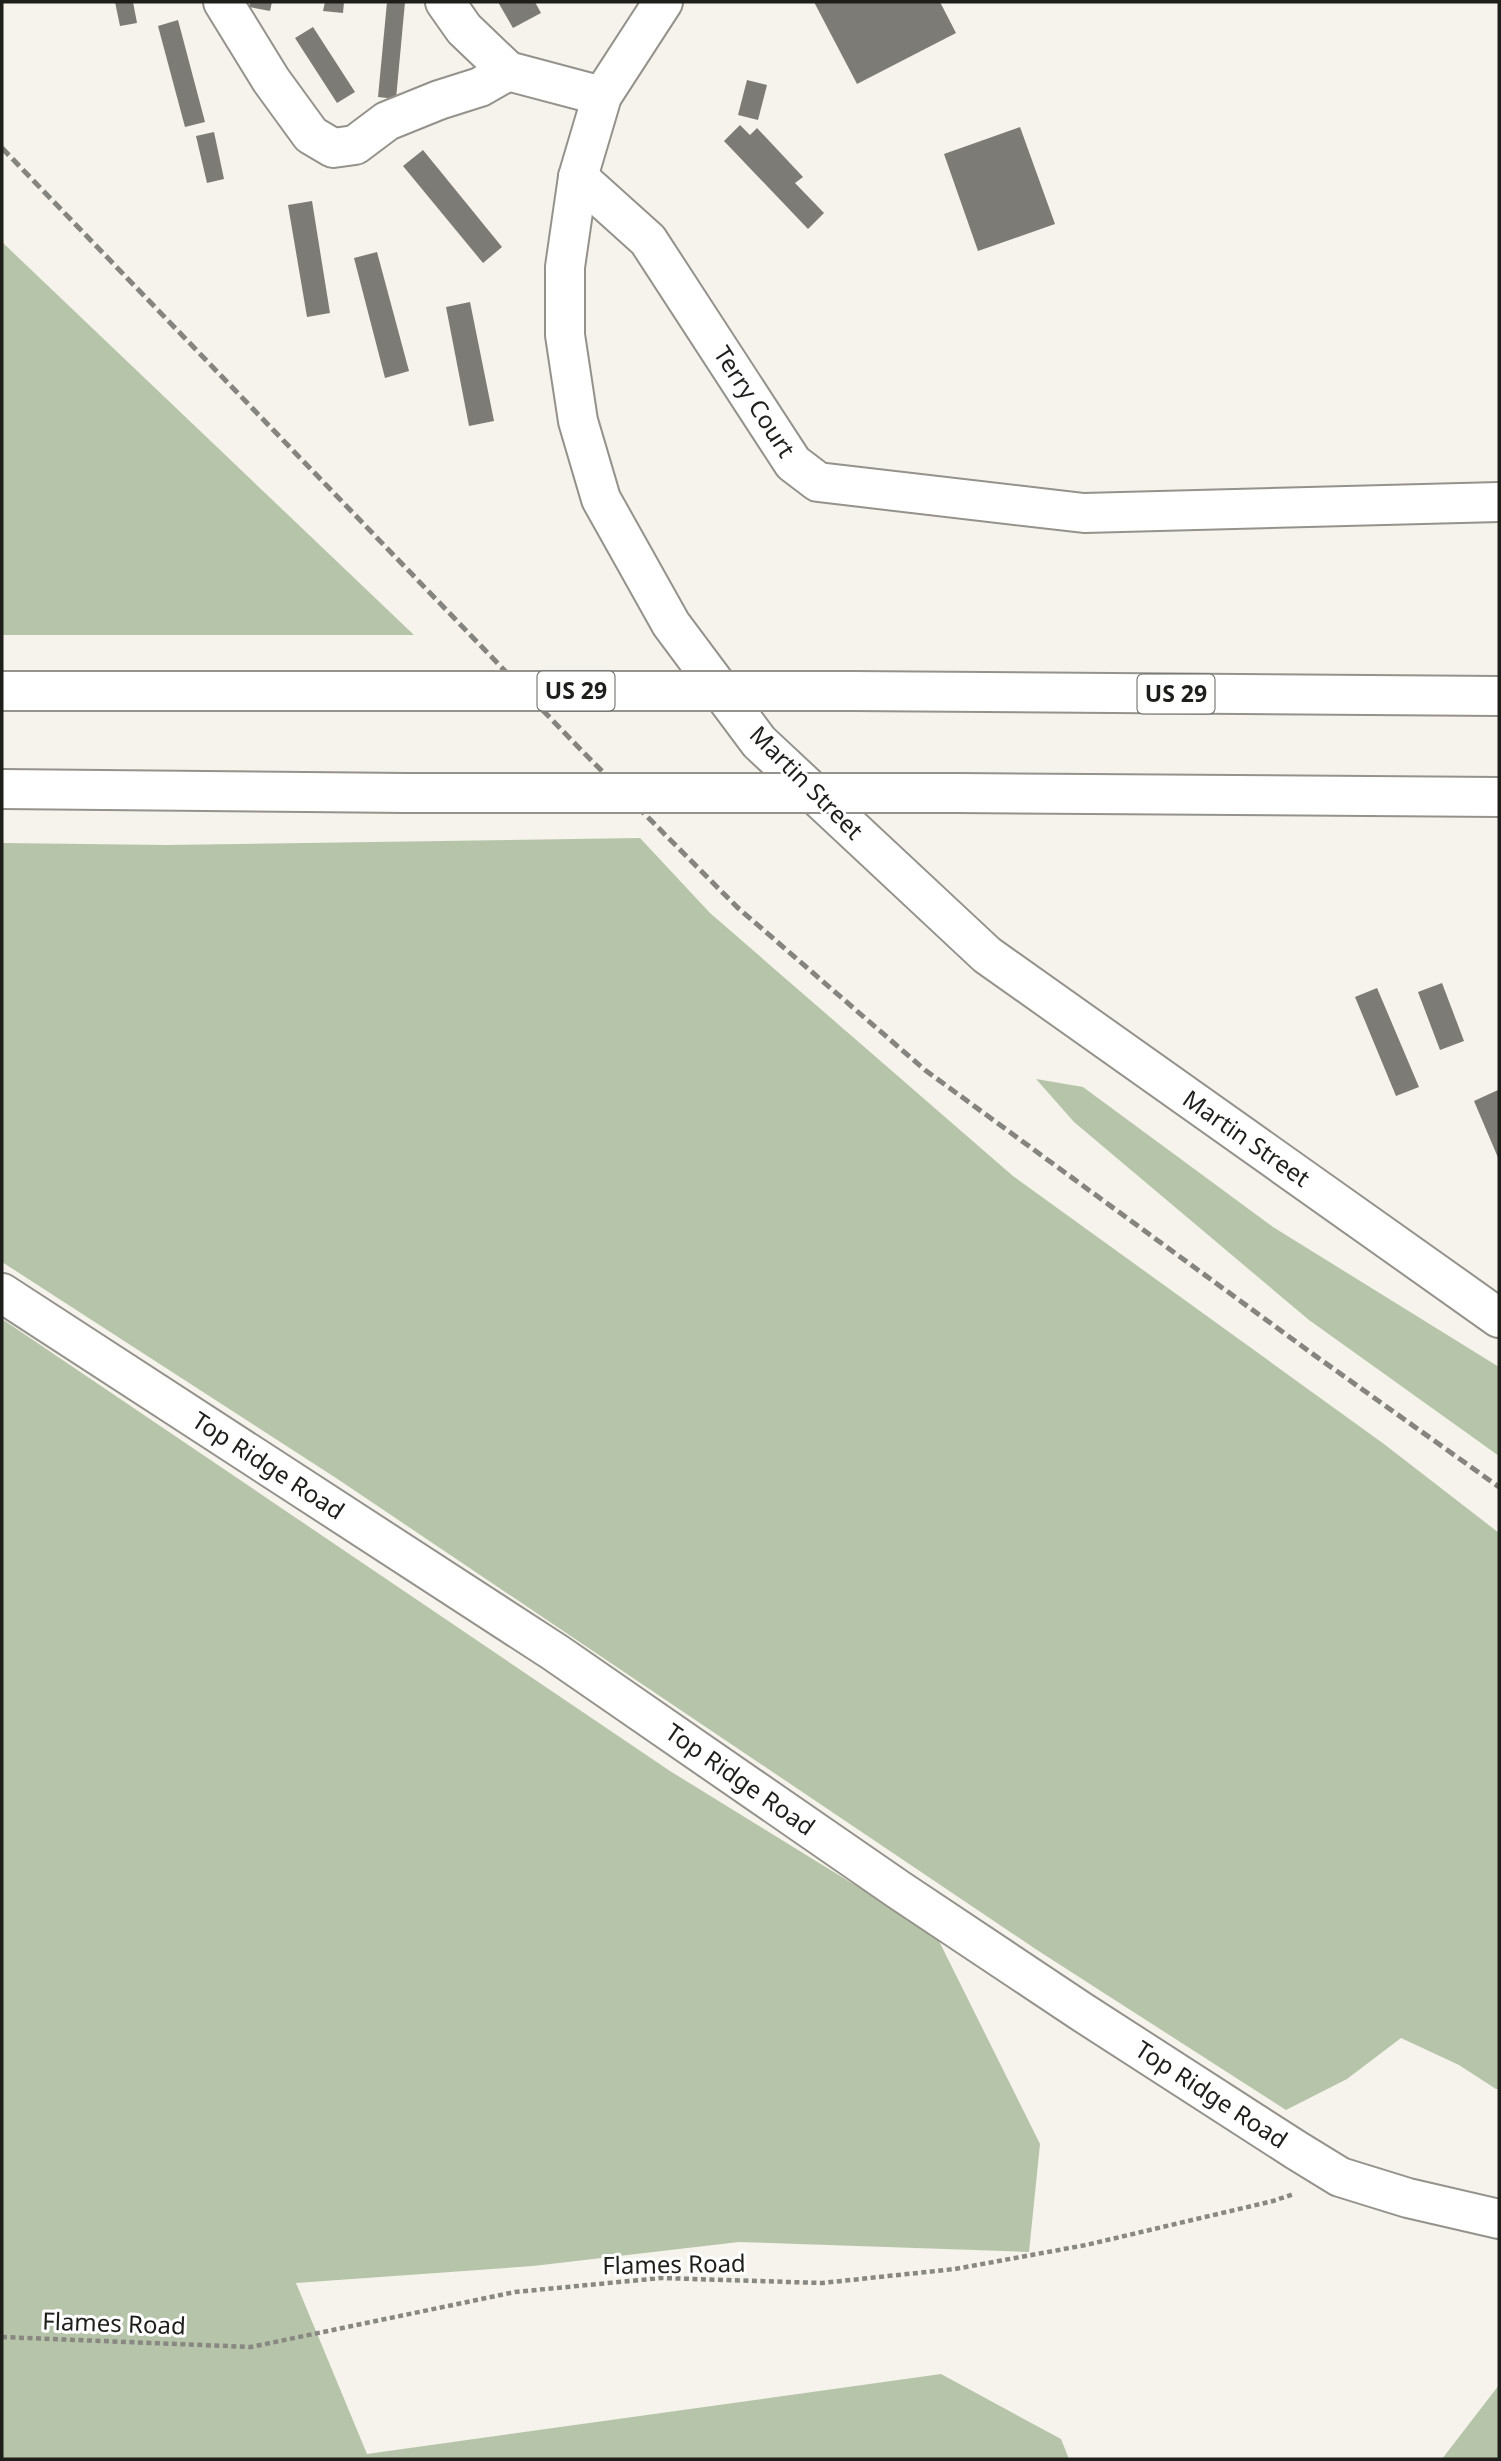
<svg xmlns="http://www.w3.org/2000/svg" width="1501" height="2461" font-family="'Noto Sans',sans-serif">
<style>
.forest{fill:#b6c5a9}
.building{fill:#7d7b75}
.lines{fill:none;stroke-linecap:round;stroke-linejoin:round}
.minor-casing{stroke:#94928b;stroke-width:42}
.highway-casing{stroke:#94928b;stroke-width:42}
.path{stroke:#888782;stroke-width:4.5;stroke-dasharray:5 3.5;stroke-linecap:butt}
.minor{stroke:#fff;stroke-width:38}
.highway{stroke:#fff;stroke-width:38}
.rail{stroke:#85847f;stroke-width:5;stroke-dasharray:10 5;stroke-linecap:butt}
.highway-bridge-casing{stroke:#94928b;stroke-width:42;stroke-linecap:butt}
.highway-bridge{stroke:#fff;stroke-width:38}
.labels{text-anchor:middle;stroke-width:6;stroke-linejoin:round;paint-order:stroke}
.shield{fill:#fff;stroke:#62625f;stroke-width:2}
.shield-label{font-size:23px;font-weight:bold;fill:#1e1e1b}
.street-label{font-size:24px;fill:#1e1e1b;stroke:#fff}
</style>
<rect width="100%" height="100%" fill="#f5f3eb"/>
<!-- forest -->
<g class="forest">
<polygon points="2,242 414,635 2,635"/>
<polygon points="640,838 710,913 1013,1176 1384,1444 1499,1533 1499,2089 1496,2089 1459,2065 1401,2038 1347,2079 1286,2110 1037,1950 336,1478 2,1262 2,843 167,845"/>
<polygon points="1036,1079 1083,1087 1273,1227 1499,1367 1499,1456 1309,1320 1074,1122"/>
<polygon points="2,1319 670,1771 936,1935 1040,2144 1029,2252 739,2242 533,2266 296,2283 367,2454 941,2374 1061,2439 1069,2459 2,2459"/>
<polygon points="1499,2385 1499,2459 1442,2459"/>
</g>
<!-- building -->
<g class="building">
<polygon points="115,2 133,2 137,23 120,26"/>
<polygon points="250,2 272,2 270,11 249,7"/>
<polygon points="325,2 344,2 343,13 323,11"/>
<polygon points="387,2 405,2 396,99 378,97"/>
<polygon points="498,2 535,2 541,13 513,28"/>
<polygon points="814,2 940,2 956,33 857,84"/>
<polygon points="178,20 205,122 185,127 158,26"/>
<polygon points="313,27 355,92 337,103 295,38"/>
<polygon points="747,80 767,85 758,120 738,115"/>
<polygon points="740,125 750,135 757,128 803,177 795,183 824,213 808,229 724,141"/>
<polygon points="1020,127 1055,224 978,251 944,154"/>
<polygon points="214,132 224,179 207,183 196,136"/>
<polygon points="423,150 502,247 483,263 403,166"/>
<polygon points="312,201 330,313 307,317 288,205"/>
<polygon points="377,252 409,371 385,378 354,258"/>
<polygon points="470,302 494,421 469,426 446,307"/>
<polygon points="1442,983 1464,1041 1440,1050 1418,992"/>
<polygon points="1377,988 1419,1087 1396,1096 1355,997"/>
<polygon points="1498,1090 1499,1093 1499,1160 1474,1101"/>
</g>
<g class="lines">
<!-- minor casing -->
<g class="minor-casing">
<g id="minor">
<polyline points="223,2 271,80 311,135 333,148 355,145 387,121 439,100 480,87 508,71"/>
<polyline points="445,2 464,29 508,71 602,96"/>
<polyline points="663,2 602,96 578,177 565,267 565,335 578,421 601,499 671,624 759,742 987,955 1499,1318"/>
<polyline points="578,177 648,240 793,463 818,482 1084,513 1499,502"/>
<polyline points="2,1293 556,1653 899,1890 1082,2012 1296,2150 1340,2177 1408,2198 1499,2219"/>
</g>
</g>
<!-- highway casing -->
<g class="highway-casing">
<g id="highway">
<polyline points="2,691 300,691"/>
<polyline points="852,691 1499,696"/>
<polyline points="2,789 406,793"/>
<polyline points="957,793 1499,797"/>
</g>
</g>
<!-- path -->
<polyline class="path" points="2,2337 251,2347 515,2292 661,2278 822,2283 955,2269 1086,2245 1273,2201 1294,2194"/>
<!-- minor -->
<use href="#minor" class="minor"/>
<!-- highway -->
<use href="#highway" class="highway"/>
<!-- rail -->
<polyline class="rail" points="2,148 583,752 737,907 925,1070 1310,1352 1499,1487"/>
<!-- highway-bridge casing -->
<g class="highway-bridge-casing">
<g id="highway-bridge">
<polyline points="300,691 852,691"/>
<polyline points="406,793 957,793"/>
</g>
</g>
<!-- highway-bridge -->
<use href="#highway-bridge" class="highway-bridge"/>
</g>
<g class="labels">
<!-- shield labels -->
<g class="shield">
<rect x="537.5" y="671.5" width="77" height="39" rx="5"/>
<rect x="1137.5" y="674.5" width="77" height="39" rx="5"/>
</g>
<g class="shield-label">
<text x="576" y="699">US 29</text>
<text x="1176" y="702">US 29</text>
</g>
<!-- street labels -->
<g class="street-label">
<text transform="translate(754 402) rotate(57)" y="8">Terry Court</text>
<text transform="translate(806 783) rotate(45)" y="8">Martin Street</text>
<text transform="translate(1246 1139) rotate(35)" y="8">Martin Street</text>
<text transform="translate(268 1466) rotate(33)" y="8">Top Ridge Road</text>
<text transform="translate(740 1780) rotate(35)" y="8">Top Ridge Road</text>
<text transform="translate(1211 2095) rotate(33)" y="8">Top Ridge Road</text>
<text transform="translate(674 2265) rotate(-1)" y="8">Flames Road</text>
<text transform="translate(114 2324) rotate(2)" y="8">Flames Road</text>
</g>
</g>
<!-- border -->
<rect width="1501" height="2461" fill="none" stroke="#1e1e1b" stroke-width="7"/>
</svg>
